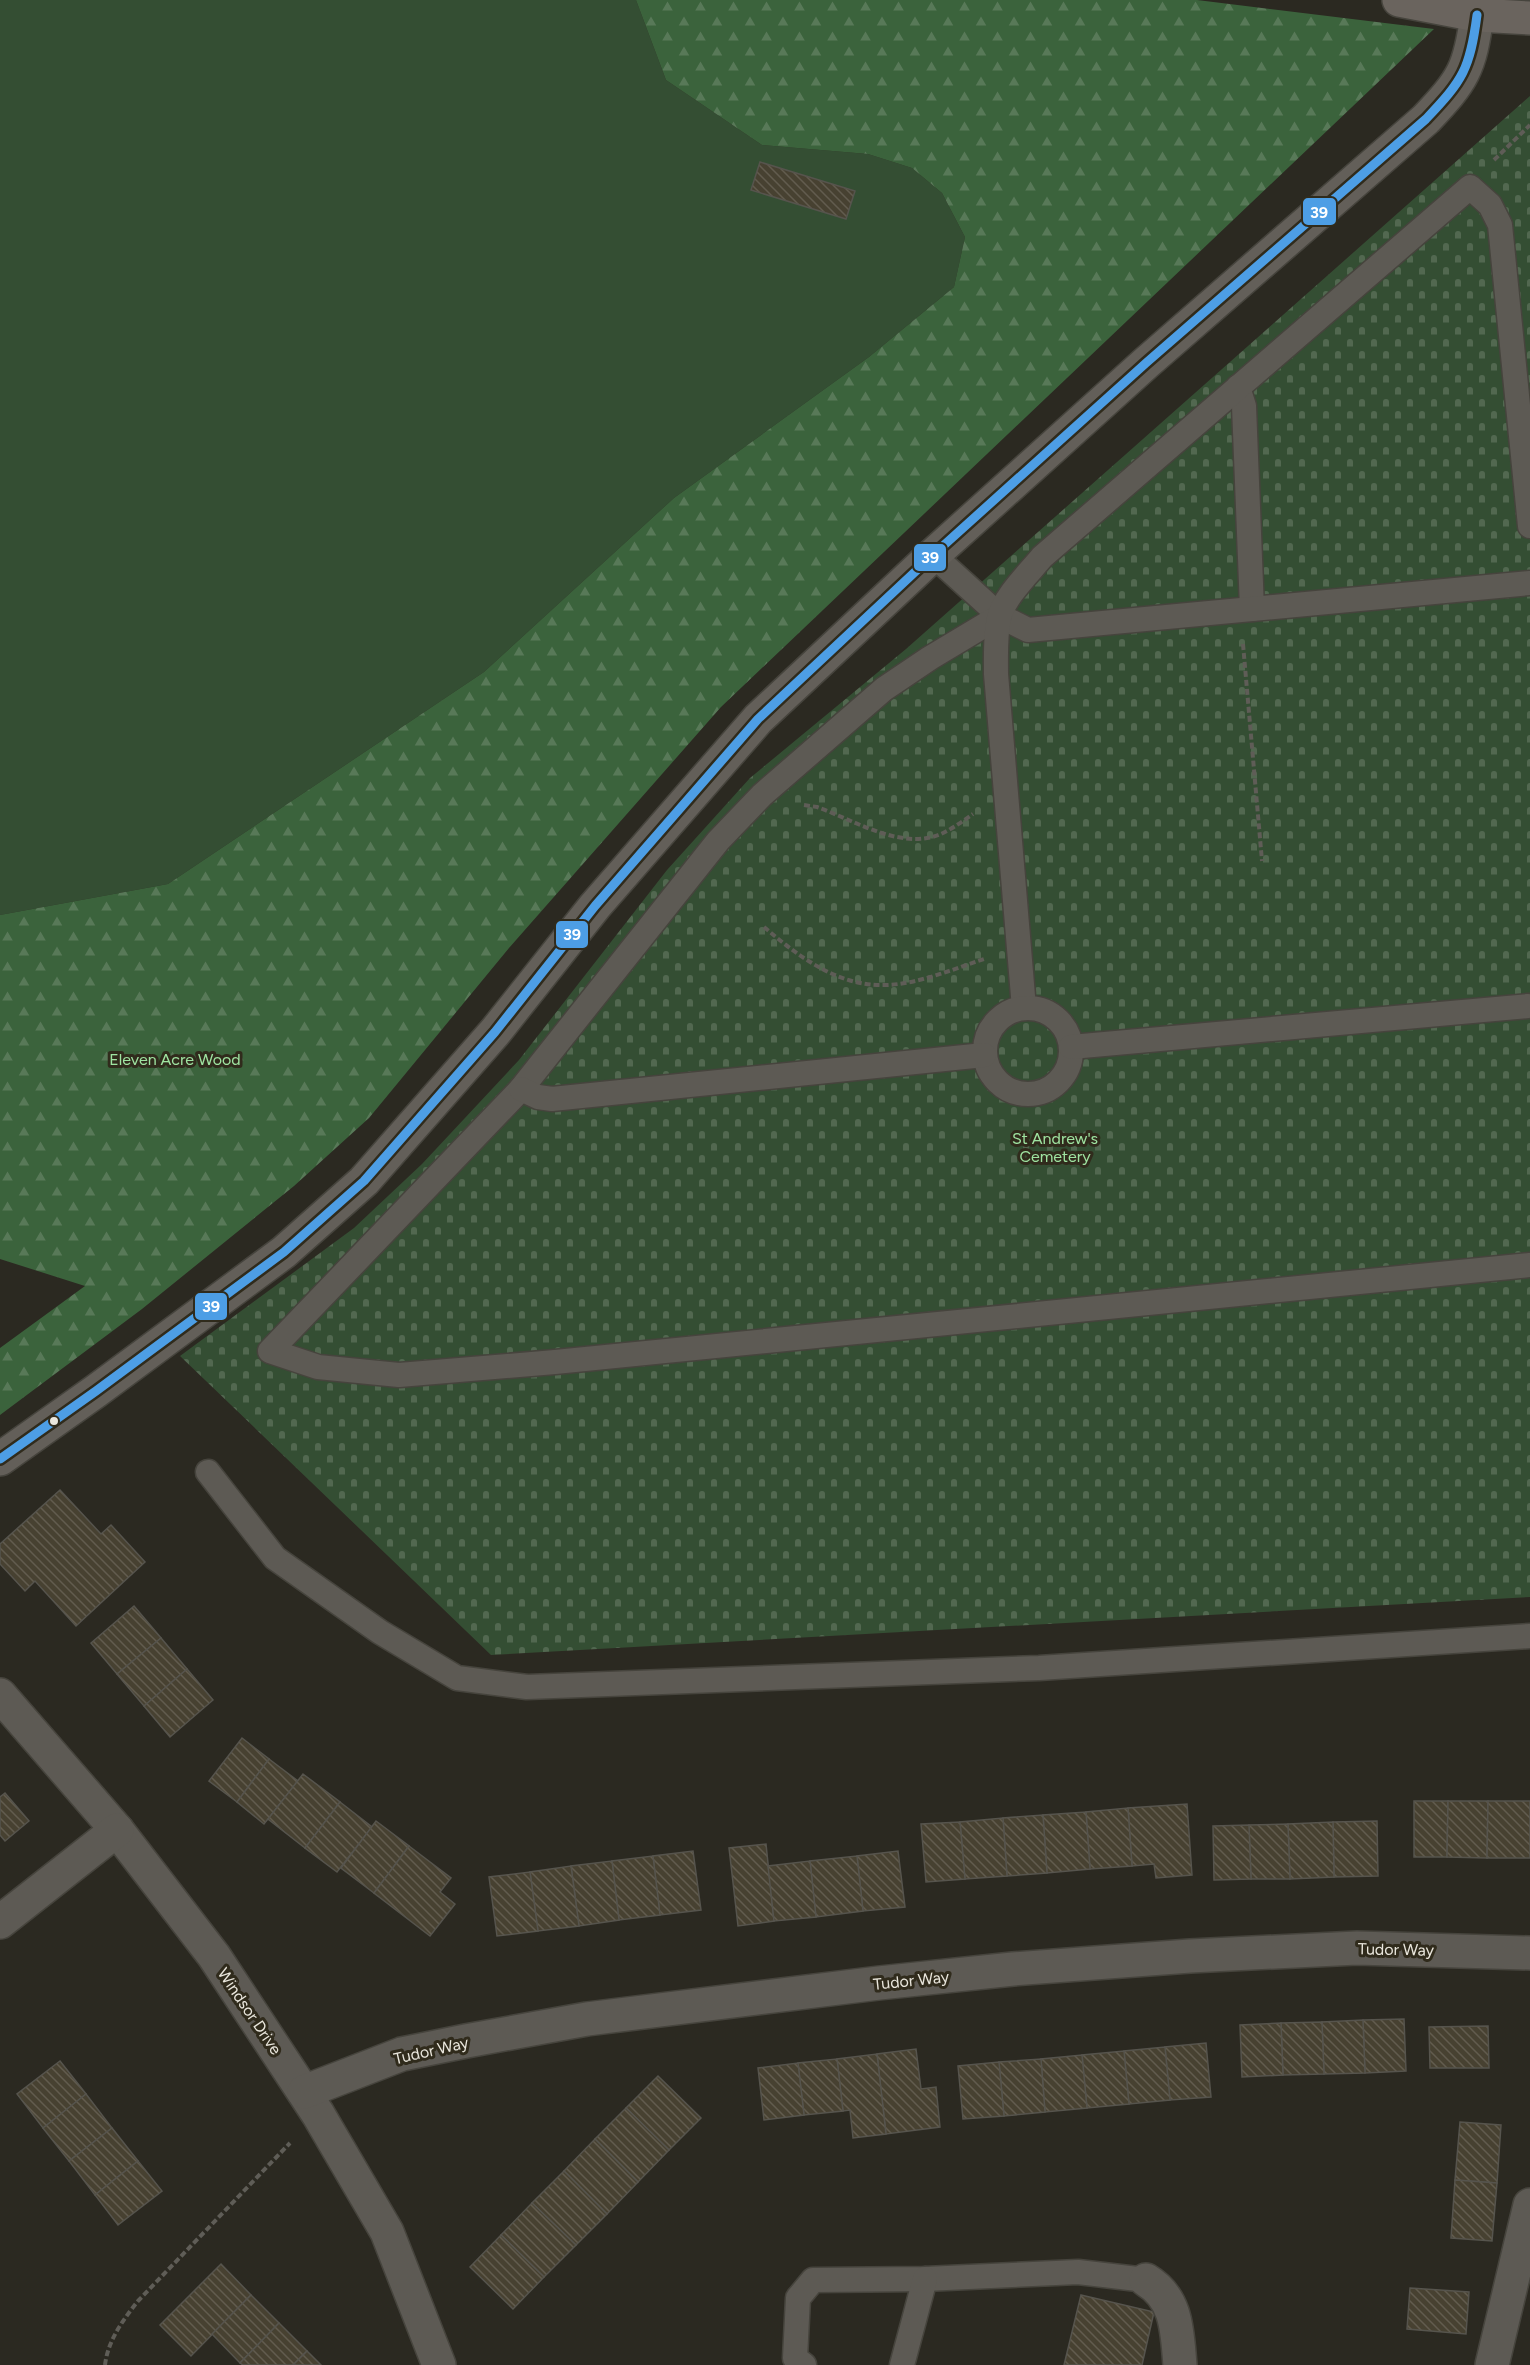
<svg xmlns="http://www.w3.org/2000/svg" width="1530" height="2365" font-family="Figtree,sans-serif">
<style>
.grass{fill:#344e33}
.forest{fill:url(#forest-firs)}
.cemetery{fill:url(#cemetery-stones)}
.building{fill:url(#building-back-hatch);stroke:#56544d;stroke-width:1.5}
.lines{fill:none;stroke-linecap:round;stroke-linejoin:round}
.lane-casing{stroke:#46443d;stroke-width:27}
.street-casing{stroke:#46443d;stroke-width:36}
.secondary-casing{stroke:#46443d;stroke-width:36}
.primary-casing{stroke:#46443d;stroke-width:36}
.path{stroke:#5f5d57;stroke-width:4;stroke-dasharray:6 3;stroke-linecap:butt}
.lane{stroke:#5d5a54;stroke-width:24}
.street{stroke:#5d5a54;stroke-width:33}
.secondary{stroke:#635f59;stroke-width:33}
.primary{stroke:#6a645e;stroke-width:33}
.bus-1-casing{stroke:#302b1c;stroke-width:14}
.bus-1{stroke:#4d9ee5;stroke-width:9}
.bus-dot{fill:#eae7dd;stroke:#302b1c;stroke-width:2}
.labels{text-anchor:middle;stroke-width:6;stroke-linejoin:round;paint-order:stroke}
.park-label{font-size:16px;fill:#9fe4a1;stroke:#302b1c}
.street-label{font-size:16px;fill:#eae7dd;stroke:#302b1c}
.line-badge{stroke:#302b1c;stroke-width:2}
.badge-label{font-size:16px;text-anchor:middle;font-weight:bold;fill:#fff}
</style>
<defs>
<pattern id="forest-firs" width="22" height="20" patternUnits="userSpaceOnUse" patternTransform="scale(1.5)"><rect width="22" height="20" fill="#3b633c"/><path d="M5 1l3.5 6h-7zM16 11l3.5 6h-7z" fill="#587958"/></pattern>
<pattern id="cemetery-stones" width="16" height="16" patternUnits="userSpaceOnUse" patternTransform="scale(1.5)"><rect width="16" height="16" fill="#344e33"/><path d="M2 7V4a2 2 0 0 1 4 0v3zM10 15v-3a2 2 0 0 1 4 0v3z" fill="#526850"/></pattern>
<pattern id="building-back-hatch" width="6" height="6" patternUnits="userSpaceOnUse" patternTransform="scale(1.5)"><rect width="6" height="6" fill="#474131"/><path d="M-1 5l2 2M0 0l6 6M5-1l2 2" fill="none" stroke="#625c4e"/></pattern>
</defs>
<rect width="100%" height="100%" fill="#2b2921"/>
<!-- grass -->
<polygon class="grass" points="0,0 636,0 666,80 762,145 868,154 912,168 942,193 965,237 954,287 869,357 674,498 484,672 168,884 0,915"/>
<!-- forest -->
<polygon class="forest" points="636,0 1197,0 1434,29 721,707 509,948 369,1118 294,1186 142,1309 0,1415 0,1348 85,1286 0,1259 0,915 168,884 484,672 674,498 869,357 954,287 965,237 942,193 912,168 868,154 762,145 666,80"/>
<!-- cemetery -->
<polygon class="cemetery" points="1530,96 1530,1597 491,1655 180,1356 354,1228 422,1164 519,1060 667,870 750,778 906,649"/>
<!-- building -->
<g class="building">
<polygon points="760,162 855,191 846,219 751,190"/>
<polygon points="60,1490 101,1534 111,1525 145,1562 76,1626 35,1581 25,1591 0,1564 0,1544"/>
<polygon points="134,1606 161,1638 117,1674 91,1643"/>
<polygon points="161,1638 187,1669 144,1706 117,1674"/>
<polygon points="187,1669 213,1700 170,1737 144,1706"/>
<polygon points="242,1738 269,1759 237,1802 209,1781"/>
<polygon points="269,1759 298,1781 264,1824 237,1802"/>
<polygon points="303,1774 340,1802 305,1848 268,1819"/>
<polygon points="5,1793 29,1821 5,1841 0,1835 0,1797"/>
<polygon points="1414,1801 1448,1801 1447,1857 1414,1857"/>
<polygon points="1448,1801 1488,1801 1487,1858 1447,1857"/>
<polygon points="1488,1801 1530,1801 1530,1858 1487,1858"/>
<polygon points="340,1802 372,1827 337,1872 305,1848"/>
<polygon points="1187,1804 1192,1875 1156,1878 1154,1864 1132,1866 1128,1808"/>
<polygon points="1128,1808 1132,1866 1090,1869 1086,1812"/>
<polygon points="1086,1812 1090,1869 1047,1873 1043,1815"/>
<polygon points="1043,1815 1047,1873 1007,1876 1003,1818"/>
<polygon points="1003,1818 1007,1876 965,1879 960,1822"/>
<polygon points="376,1821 409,1846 374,1893 341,1868"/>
<polygon points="1377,1821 1378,1876 1334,1877 1333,1822"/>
<polygon points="960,1822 965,1879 926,1882 921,1824"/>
<polygon points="1333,1822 1334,1877 1290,1879 1288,1824"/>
<polygon points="1288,1824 1290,1879 1251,1879 1249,1825"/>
<polygon points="1249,1825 1251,1879 1214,1880 1213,1826"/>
<polygon points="766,1844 774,1921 738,1926 729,1848"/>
<polygon points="409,1846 451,1878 440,1892 455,1904 430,1936 374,1893"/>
<polygon points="693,1851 701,1910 660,1915 653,1856"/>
<polygon points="898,1851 905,1907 863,1911 857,1856"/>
<polygon points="653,1856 660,1915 619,1920 612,1861"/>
<polygon points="857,1856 863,1911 816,1917 810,1861"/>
<polygon points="612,1861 619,1920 579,1926 571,1866"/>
<polygon points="810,1861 816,1917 774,1921 768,1866"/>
<polygon points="571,1866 579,1926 538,1931 530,1872"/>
<polygon points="530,1872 538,1931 497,1936 489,1877"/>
<polygon points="1404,2019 1406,2071 1365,2073 1363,2020"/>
<polygon points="1363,2020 1365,2073 1324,2074 1322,2022"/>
<polygon points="1322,2022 1324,2074 1283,2075 1281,2023"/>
<polygon points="1281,2023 1283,2075 1242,2077 1240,2025"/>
<polygon points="1488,2026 1489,2068 1430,2068 1429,2027"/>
<polygon points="1206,2043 1211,2097 1170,2100 1165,2047"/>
<polygon points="1165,2047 1170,2100 1129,2104 1124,2051"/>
<polygon points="916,2049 921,2089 936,2087 940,2127 886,2134 877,2054"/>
<polygon points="1124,2051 1129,2104 1087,2108 1082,2055"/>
<polygon points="877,2054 886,2134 853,2138 850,2110 843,2111 837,2059"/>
<polygon points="1082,2055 1087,2108 1045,2112 1041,2059"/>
<polygon points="837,2059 843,2111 804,2115 798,2063"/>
<polygon points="1041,2059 1045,2112 1004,2116 999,2062"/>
<polygon points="60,2061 86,2094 43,2128 17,2094"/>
<polygon points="999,2062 1004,2116 963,2119 958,2066"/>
<polygon points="798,2063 804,2115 764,2120 758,2068"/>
<polygon points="658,2076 701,2118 669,2150 626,2108"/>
<polygon points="86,2094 112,2128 69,2161 43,2128"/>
<polygon points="626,2108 669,2150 638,2182 595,2139"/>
<polygon points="1460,2122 1501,2125 1497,2183 1455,2180"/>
<polygon points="112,2128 138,2161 95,2195 69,2161"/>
<polygon points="595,2139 638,2182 607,2214 564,2171"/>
<polygon points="138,2161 162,2191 118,2225 95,2195"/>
<polygon points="564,2171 607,2214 576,2245 532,2203"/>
<polygon points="1455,2180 1497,2183 1492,2241 1451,2238"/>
<polygon points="532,2203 576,2245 544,2277 501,2235"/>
<polygon points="501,2235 544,2277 513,2309 470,2267"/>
<polygon points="221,2264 251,2295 191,2356 160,2325"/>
<polygon points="1410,2288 1469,2292 1466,2334 1407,2329"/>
<polygon points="251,2295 279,2323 240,2363 212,2334"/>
<polygon points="1081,2295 1154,2312 1142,2365 1064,2365"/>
<polygon points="279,2323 307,2351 293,2365 243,2365 240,2363"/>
<polygon points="307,2351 321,2365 293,2365"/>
</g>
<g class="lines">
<!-- lane casing -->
<g class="lane-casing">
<g id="lane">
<polyline points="1238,387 1244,406 1252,609"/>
<polyline points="933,555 1000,616 1028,630 1530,583"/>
<polyline points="1000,616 930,658 884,689 762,795 718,841 521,1089 270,1351 318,1367 399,1375 555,1362 1530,1265"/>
<path d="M 1024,1008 L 996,674 C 996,655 995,636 999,618 C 1004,597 1029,573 1042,557 L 1470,187 L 1490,205 L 1500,225 L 1530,526"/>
<circle cx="1028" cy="1051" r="43"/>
<polyline points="1071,1047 1528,1006"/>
<polyline points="521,1089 538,1097 552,1099 984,1055"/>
<polyline points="208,1472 275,1558 380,1632 457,1678 527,1687 1039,1668 1530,1636"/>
<polyline points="804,2365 795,2358 798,2298 813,2280 925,2279 1078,2272 1146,2280"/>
<polyline points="902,2365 925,2279"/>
</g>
</g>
<!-- street casing -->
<g class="street-casing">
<g id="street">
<polyline points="0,1695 117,1830 214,1956 318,2114 387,2232 439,2365"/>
<polyline points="0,1922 117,1830"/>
<polyline points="304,2092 402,2054 466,2041 587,2019 879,1983 1013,1969 1190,1956 1357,1948 1530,1953"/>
<path d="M 1146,2280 C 1178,2299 1177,2333 1180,2365"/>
<polyline points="1492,2365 1530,2205"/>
</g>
</g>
<!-- secondary casing -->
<g class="secondary-casing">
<path id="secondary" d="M 0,1459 L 96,1391 L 284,1252 L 364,1181 L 495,1032 L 595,906 L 758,719 L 933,555 L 1146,363 L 1426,119 C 1463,80 1470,69 1477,15"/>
</g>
<!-- primary casing -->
<g class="primary-casing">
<polyline id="primary" points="1399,0 1477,15 1530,18"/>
</g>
<!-- path -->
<g class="path">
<polyline points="1494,160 1530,125"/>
<polyline points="1243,644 1262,861"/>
<path d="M 804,805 L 817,807 C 854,820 901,851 941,834 C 952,829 963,821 973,814"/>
<path d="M 764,927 C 798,956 838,987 886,985 C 919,984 953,969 984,959"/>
<path d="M 105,2365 C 108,2340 123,2320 138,2301 L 290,2143"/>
</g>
<!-- lane -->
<use href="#lane" class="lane"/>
<!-- street -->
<use href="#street" class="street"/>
<!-- secondary -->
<use href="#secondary" class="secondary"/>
<!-- primary -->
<use href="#primary" class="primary"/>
<!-- bus-1 casing -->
<g class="bus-1-casing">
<path id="bus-1" d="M 0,1459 L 96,1391 L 284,1252 L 364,1181 L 495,1032 L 595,906 L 758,719 L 933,555 L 1146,363 L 1426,119 C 1463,80 1470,69 1477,15"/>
</g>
<!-- bus-1 -->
<use href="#bus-1" class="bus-1"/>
</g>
<!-- markers -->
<circle class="bus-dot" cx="54" cy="1421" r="5"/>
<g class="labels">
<!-- park labels -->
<g class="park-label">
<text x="175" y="1065">Eleven Acre Wood</text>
<text x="1055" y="1144">St Andrew's<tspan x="1055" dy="18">Cemetery</tspan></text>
</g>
<!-- street labels -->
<g class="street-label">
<text transform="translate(1396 1949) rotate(1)" y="6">Tudor Way</text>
<text transform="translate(911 1980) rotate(-6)" y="6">Tudor Way</text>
<text transform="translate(250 2011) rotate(56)" y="6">Windsor Drive</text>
<text transform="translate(431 2050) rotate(-13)" y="6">Tudor Way</text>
</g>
</g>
<g class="line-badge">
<rect x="1302" y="197" width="35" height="29" rx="6" fill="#4d9ee5"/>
<rect x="913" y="543" width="34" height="29" rx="6" fill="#4d9ee5"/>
<rect x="555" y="920" width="34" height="29" rx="6" fill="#4d9ee5"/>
<rect x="194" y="1292" width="34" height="29" rx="6" fill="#4d9ee5"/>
</g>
<g class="badge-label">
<text x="1319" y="218">39</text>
<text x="930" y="563">39</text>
<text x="572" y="940">39</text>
<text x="211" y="1312">39</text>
</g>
</svg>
